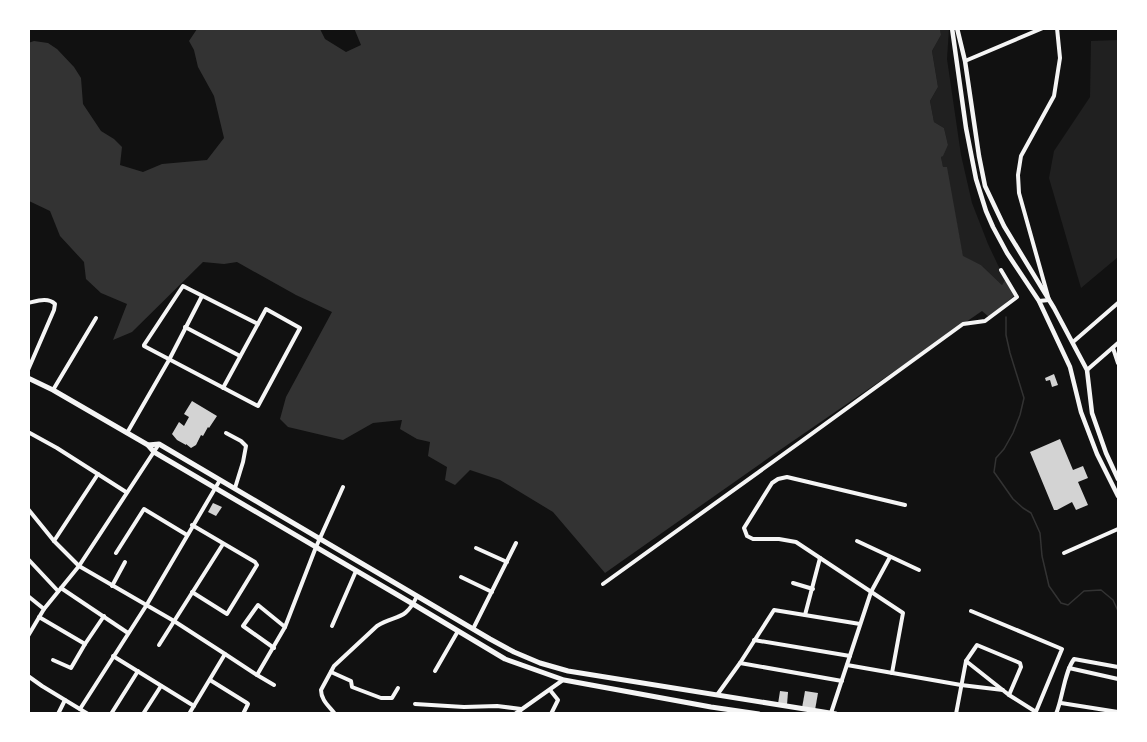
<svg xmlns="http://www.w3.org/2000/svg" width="1147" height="742" font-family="'DejaVu Sans',sans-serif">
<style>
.green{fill:#202020}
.water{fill:#333}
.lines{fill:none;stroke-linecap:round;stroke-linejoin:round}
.stream{stroke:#333;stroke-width:1.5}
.building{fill:#d3d3d3}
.minor{stroke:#f5f5f5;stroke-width:4}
.tertiary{stroke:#f5f5f5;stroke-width:4.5}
.secondary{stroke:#f5f5f5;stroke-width:5}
</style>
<rect width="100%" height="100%" fill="#111"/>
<!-- green -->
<g class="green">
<polygon points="940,29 949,29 947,59 961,155 972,203 988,244 1005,280 1002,285 981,265 963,257 946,167 943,168 941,157 948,145 944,128 934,122 930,101 938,87 932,51 941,35"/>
<polygon points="1118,40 1118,257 1081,288 1049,178 1054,151 1090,97 1091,41"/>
</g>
<!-- water -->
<polygon class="water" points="354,28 940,29 941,35 932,51 938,87 930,101 934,122 944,128 948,145 943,156 941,157 943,167 947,167 963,256 981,265 1002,285 1005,280 1014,296 989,317 982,311 777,452 605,573 553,512 500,480 470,470 455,485 445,480 447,467 428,456 430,442 417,439 400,429 402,420 373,423 343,440 288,427 280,419 286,397 332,312 296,295 237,262 224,264 203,262 132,332 113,340 127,304 101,293 86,279 84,262 60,236 50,211 29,201 28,43 34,41 48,43 57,49 74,67 81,78 83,104 101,131 114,139 122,147 120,165 143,172 162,164 207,160 224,138 214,96 198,67 194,50 189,41 197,29 320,29 325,39 346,52 361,45"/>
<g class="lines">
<!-- stream -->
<polyline class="stream" points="1006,317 1006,335 1010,353 1024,398 1020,415 1013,433 1004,449 996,458 994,472 1013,499 1023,508 1031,513 1040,533 1042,556 1049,586 1061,603 1068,605 1084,591 1101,590 1113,600 1118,611"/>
</g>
<!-- building -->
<g class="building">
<polygon points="1054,374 1058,385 1052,387 1050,380 1046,381 1045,378"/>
<polygon points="192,401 217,416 209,428 208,427 203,436 201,435 196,445 191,448 186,444 186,445 177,440 172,434 179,422 184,426 189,417 184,414"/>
<polygon points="1060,439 1073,470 1083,466 1088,478 1078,482 1088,505 1076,510 1072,502 1057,510 1054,510 1030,452"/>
<polygon points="213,503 222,507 216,516 208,512"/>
<polygon points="780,691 788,692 787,705 778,704"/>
<polygon points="805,691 818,693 815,710 802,708"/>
</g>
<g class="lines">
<!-- minor -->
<g class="minor">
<polyline points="965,61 1043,28"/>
<polyline points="1039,301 1049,300 1019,193 1018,175 1021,156 1054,96 1060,58 1057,28"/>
<path d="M 28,303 C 37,301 48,297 55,304 L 54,310 L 28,370"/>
<polyline points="185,327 240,356"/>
<polyline points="1073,342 1118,303"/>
<polyline points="1113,348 1118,363"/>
<polyline points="1087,370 1118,343"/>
<polyline points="223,388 266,309 300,328 258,406 144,346 144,345 183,286 258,324"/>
<polyline points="53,390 96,318"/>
<polyline points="28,432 57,448 126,492"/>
<polyline points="127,433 169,360 202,296"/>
<polyline points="226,433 241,441 246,446 243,462 235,488"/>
<polyline points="28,509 54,541 79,566 174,621 225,654 257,675 274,685"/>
<polyline points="54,541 98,474"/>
<polyline points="857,541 919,570"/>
<polyline points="476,548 507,562"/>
<polyline points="116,553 144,509 187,535"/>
<polyline points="1064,553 1118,529"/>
<polyline points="28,559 58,591"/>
<polyline points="461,577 492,592"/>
<polyline points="793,583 813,589"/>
<path d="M 603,584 C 724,498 843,411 963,324 L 985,321 L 1017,297 L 1001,270"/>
<polyline points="112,586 125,562"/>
<polyline points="61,588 128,633"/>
<polyline points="192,592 227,614 257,565 255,562 192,525"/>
<polyline points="28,596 44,609"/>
<polyline points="971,611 1062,649 1035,714"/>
<polyline points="805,615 820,558"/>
<polyline points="39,617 85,644"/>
<polyline points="332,626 356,571"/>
<polyline points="473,629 516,543"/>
<polyline points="28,636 44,609 79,566 159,444"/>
<polyline points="754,640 850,656"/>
<polyline points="159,645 223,544"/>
<polyline points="274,648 243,626 258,605 285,627"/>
<polyline points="113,656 194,706"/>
<polyline points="53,660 71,668 85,644 104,616"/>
<polyline points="966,661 977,645 1020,663 1021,667 1009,695"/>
<polyline points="740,663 842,681"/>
<polyline points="847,665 961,685 1003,690"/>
<polyline points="1069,668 1118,679"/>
<polyline points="435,671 458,631"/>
<polyline points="331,672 351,681 352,687 381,698 392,698 398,688"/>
<polyline points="892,673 903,613 796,542 779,539 753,539 747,536 744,528 772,483 778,479 787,477 905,505"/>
<polyline points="257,675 285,627 316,547 343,487"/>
<polyline points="28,676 42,686 88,714"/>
<polyline points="210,680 247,703 248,704 243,714"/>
<polyline points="550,690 558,700 551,714"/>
<polyline points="717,695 740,663 774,610 860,624"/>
<polyline points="1061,703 1118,712"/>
<polyline points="415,704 464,707 497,706 521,709 519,714"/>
<polyline points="80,709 146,606 220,480"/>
<polyline points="831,713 871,592 890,557"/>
<polyline points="58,714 65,700"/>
<polyline points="111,714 138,671"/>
<polyline points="143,714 161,686"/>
<polyline points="189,714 225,654"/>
<path d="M 335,714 C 329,706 321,700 321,690 L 334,666 L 377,626 C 396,614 405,622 417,596"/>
<polyline points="515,714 563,680"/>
<polyline points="956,714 966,661 1009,695 1036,712"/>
<path d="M 1056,714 C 1063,697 1064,673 1074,659 L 1118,667"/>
</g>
<!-- tertiary -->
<g class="tertiary">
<polyline points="952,28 966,128 976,179 986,211 993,227 1007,253 1039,301 1070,367 1081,412 1097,454 1118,496"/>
<polyline points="957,28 965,61 979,156 985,186 1004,226 1054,308 1087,370 1092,413 1106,453 1118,479"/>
</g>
<!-- secondary -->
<g class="secondary">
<polyline points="28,378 53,390 148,445 154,452 413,604 505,659 564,680 711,707 759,714"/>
<polyline points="148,445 159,444 490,639 514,652 540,663 568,671 836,714"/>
</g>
</g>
<!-- border -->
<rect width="1147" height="742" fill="none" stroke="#ffffff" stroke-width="60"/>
</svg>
